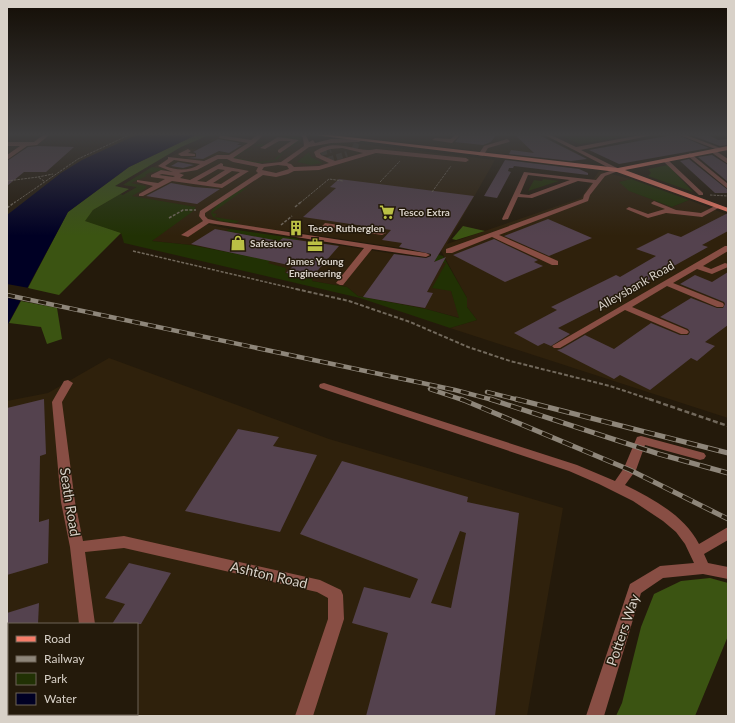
<svg xmlns="http://www.w3.org/2000/svg" width="735" height="723" font-family="Lato,sans-serif">
<style>
.built{fill:#2f210c;fill-rule:evenodd}
.green{fill:#213104}
.forest{fill:#3b5412}
.water{fill:#000024}
.pier{fill:#241a0b}
.building{fill:#54424e;fill-rule:evenodd}
.lines{fill:none;stroke-linecap:round;stroke-linejoin:round}
.minor-tunnel{stroke:#3f3527;stroke-width:6;stroke-dasharray:6 3;stroke-linecap:butt}
.path-far3{stroke:#72695c;stroke-width:1;stroke-dasharray:2.5 1;stroke-linecap:butt}
.path-far2{stroke:#72695c;stroke-width:1.5;stroke-dasharray:3 1.5;stroke-linecap:butt}
.path-far1{stroke:#72695c;stroke-width:2;stroke-dasharray:4 2;stroke-linecap:butt}
.path{stroke:#72695c;stroke-width:2.5;stroke-dasharray:5 2.5;stroke-linecap:butt}
.minor{fill:#884e44;fill-rule:evenodd}
.major{fill:#f67d69;fill-rule:evenodd}
.rail-far1-casing{stroke:#8e867a;stroke-width:4.5}
.rail-casing{stroke:#8e867a;stroke-width:5}
.rail-far1{stroke:#241a0b;stroke-width:3;stroke-dasharray:8;stroke-linecap:butt}
.rail{stroke:#241a0b;stroke-width:3.5;stroke-dasharray:11;stroke-linecap:butt}
.labels{text-anchor:middle;stroke-width:3;stroke-linejoin:round;paint-order:stroke}
.far-poi-label{font-size:10px;font-weight:bold;fill:#d8d1c8;stroke:#241a0b;text-anchor:start}
.street-label{font-size:12px;fill:#d8d1c8;stroke:#241a0b}
.near-street-label{font-size:14px;fill:#d8d1c8;stroke:#241a0b}
</style>
<rect width="100%" height="100%" fill="#241a0b"/>
<!-- built -->
<g class="built">
<polygon points="220,135 293,135 301,138 300,144 317,146 329,142 345,142 495,160 447,244 581,198 599,171 631,179 620,182 630,191 672,207 689,200 728,215 728,418 450,328 477,320 467,307 467,298 439,247 445,244 438,246 434,253 289,231 206,224 230,229 227,231 284,242 263,259 191,245 152,241 154,239 88,220 97,210 137,187 123,185 186,148 228,153 242,145 209,141"/>
<polygon points="337,135 544,135 542,136 579,154 563,156 562,160"/>
<polygon points="299,239 446,262 451,291 460,318 426,309 358,296 347,287 312,281 313,279 285,273 267,263 285,246 291,247"/>
<path d="M 109,358 L 329,439 L 563,508 L 527,716 L 7,716 L 7,401 L 48,393 ZM 9,624 L 137,624 L 137,714 L 9,714 Z"/>
</g>
<!-- green -->
<g class="green">
<path d="M 274,135 L 294,135 L 302,139 L 283,153 L 276,161 L 259,163 L 234,159 L 233,158 C 240,153 245,148 253,149 L 244,151 L 235,158 L 258,162 L 276,160 L 277,159 L 274,159 L 292,146 L 289,145 L 299,140 L 281,138 L 263,147 L 253,145 L 267,144 L 277,138 L 274,137 L 276,136 Z"/>
<polygon points="559,135 633,135 580,144"/>
<polygon points="309,152 311,157 323,163 311,165 297,162"/>
<polygon points="668,165 693,192 648,176 651,173 648,169"/>
<path d="M 152,167 L 164,169 C 158,172 152,171 145,175 L 147,176 L 131,183 L 146,186 L 146,188 L 132,196 L 196,207 L 192,212 L 152,241 L 191,245 L 263,259 L 283,242 L 226,231 L 230,229 L 294,238 L 299,239 L 291,247 L 285,246 L 268,263 L 286,268 L 285,273 L 313,279 L 312,281 L 347,287 L 358,296 L 426,309 L 459,318 L 451,291 L 432,288 L 446,263 L 429,260 L 433,253 L 443,256 L 467,298 L 467,307 L 477,320 L 450,328 L 360,298 L 124,243 L 121,233 L 84,221 L 93,210 L 120,194 L 123,195 L 137,187 L 123,185 Z"/>
<polygon points="543,179 559,181 528,191 534,180 542,181"/>
<polygon points="631,179 689,200 672,207 629,191 619,182"/>
<path d="M 248,187 L 212,213 L 217,214 L 214,217 L 239,221 L 236,223 L 220,221 L 213,217 L 211,213 C 214,204 239,189 248,187 Z"/>
</g>
<!-- forest -->
<g class="forest">
<polygon points="196,135 209,135 181,147 115,186 129,189 93,210 85,221 121,233 59,295 28,288 68,212 129,167"/>
<polygon points="463,226 485,231 456,240 452,239"/>
<polygon points="21,301 57,308 62,339 47,344 41,327 9,323"/>
<polygon points="710,578 728,583 728,636 695,716 616,716 622,703 641,627 654,594 681,581"/>
</g>
<!-- water -->
<polygon class="water" points="136,135 196,135 129,167 68,212 7,326 7,215 61,173 82,160"/>
<!-- pier -->
<polygon class="pier" points="7,284 29,288 23,301 7,298"/>
<!-- building -->
<g class="building">
<polygon points="461,135 496,135 491,142 483,145 455,142"/>
<polygon points="515,135 539,135 587,159 571,161 509,154 511,150 534,153"/>
<polygon points="672,135 678,135 709,148 619,164 589,150"/>
<polygon points="691,135 709,135 718,140 728,139 728,145 720,146"/>
<polygon points="218,139 240,143 237,145 242,145 229,153 219,151 203,159 187,158 196,157 196,153 193,152"/>
<polygon points="38,146 74,147 46,172 24,172 7,186 7,161 28,147"/>
<polygon points="712,155 728,165 728,182 698,157"/>
<polygon points="689,159 728,190 728,193 715,193 680,161"/>
<polygon points="505,160 579,169 588,173 588,175 514,166 513,168 509,168 508,171 511,172 497,198 484,196"/>
<polygon points="178,162 194,165 183,168 171,166"/>
<polygon points="339,179 474,196 434,262 446,257 427,292 433,293 425,308 363,297 394,254 426,258 431,256 431,254 399,247 402,243 382,240 391,230 303,217 336,188 330,187"/>
<polygon points="171,183 194,187 220,189 197,204 146,196"/>
<polygon points="728,213 728,231 702,245 708,247 609,302 558,328 570,334 551,346 544,343 538,346 514,333 557,310 551,307 616,275 620,277 656,256 636,249 668,233 681,237"/>
<polygon points="548,219 592,238 549,256 504,236"/>
<polygon points="215,229 279,241 283,238 339,246 312,277 286,273 293,266 191,244"/>
<polygon points="494,239 538,260 534,262 543,266 505,282 453,255"/>
<polygon points="728,272 728,325 705,342 715,346 697,361 691,358 650,390 620,375 614,379 557,350 561,349 585,335 614,349 651,323 680,335 688,335 690,332 688,329 660,317 691,298 717,308 723,308 725,304 724,302 680,284 695,275 712,282"/>
<polygon points="44,399 46,454 40,456 39,522 49,519 48,563 7,575 7,408"/>
<polygon points="238,429 279,437 273,446 317,455 280,532 185,511"/>
<path d="M 342,461 L 468,497 L 467,502 L 519,513 L 495,716 L 366,716 L 388,633 L 352,623 L 364,587 L 410,598 L 418,579 L 300,534 ZM 460,531 L 466,533 L 451,608 L 431,603 Z"/>
<polygon points="129,563 171,573 141,624 112,624 125,604 105,598"/>
<polygon points="39,603 38,624 7,624 7,613"/>
</g>
<g class="lines">
<!-- minor-tunnel -->
<g class="minor-tunnel">
<polyline points="353,145 360,148"/>
<polyline points="321,153 331,150"/>
<polyline points="328,160 347,154"/>
</g>
<!-- path-far3 -->
<g class="path-far3">
<polyline points="7,181 38,177"/>
<polyline points="44,181 38,177 53,174"/>
<polyline points="380,182 400,161"/>
<polyline points="432,192 451,166"/>
<polyline points="710,195 728,196"/>
<polyline points="14,203 78,159 129,135"/>
<polyline points="300,203 329,179 343,181"/>
</g>
<!-- path-far2 -->
<g class="path-far2">
<polyline points="295,207 301,202"/>
<polyline points="7,208 15,202"/>
<polyline points="169,218 183,210 196,210"/>
<polyline points="281,225 292,216"/>
<polyline points="133,251 300,290"/>
</g>
<!-- path-far1 -->
<polyline class="path-far1" points="296,289 349,301 410,322 468,347 510,361 610,386 652,400"/>
<!-- path -->
<polyline class="path" points="649,399 728,426"/>
<!-- minor -->
<g class="minor">
<polygon points="43,135 49,135 37,145 27,146 7,160 7,155 20,146 7,146 7,142 34,142"/>
<path d="M 220,135 L 251,140 L 257,135 L 263,135 L 255,143 L 233,158 L 262,164 L 281,162 L 304,146 L 303,138 L 301,135 L 306,135 L 309,142 L 313,140 L 315,143 L 331,139 L 359,138 L 362,140 L 359,142 L 331,143 L 309,147 L 287,163 L 291,164 L 294,167 L 319,166 L 329,163 L 316,157 L 314,152 C 337,136 357,154 376,149 L 466,158 L 469,160 L 466,162 L 376,153 L 319,170 L 294,171 L 288,174 L 276,177 L 263,175 L 205,213 L 205,216 L 208,219 L 217,221 L 426,253 L 430,255 L 426,257 L 372,249 L 343,285 L 340,285 L 336,283 L 364,248 L 209,223 L 188,237 L 181,235 L 203,221 L 199,216 L 200,211 L 258,173 L 256,171 L 258,167 L 233,162 L 227,159 L 218,159 L 197,170 L 179,173 L 184,175 L 180,178 L 190,180 L 221,163 L 223,164 L 223,166 L 249,171 L 222,188 L 172,181 L 143,196 L 139,196 L 139,194 L 153,186 L 137,182 L 137,180 L 158,183 L 165,179 L 151,177 L 151,175 L 161,170 L 173,172 L 158,166 L 168,159 L 168,157 L 204,161 L 217,155 L 229,155 L 248,143 L 219,138 ZM 342,148 L 363,153 L 335,161 L 321,155 L 320,153 L 330,149 ZM 174,160 L 200,164 C 190,171 177,171 165,166 ZM 278,165 L 287,166 L 289,169 L 276,173 L 262,170 L 264,167 ZM 218,169 L 225,170 L 206,182 L 197,181 ZM 232,171 L 240,172 L 221,184 L 213,183 ZM 162,174 L 175,176 L 173,177 L 159,175 Z"/>
<polygon points="455,135 460,135 452,143 432,140 435,138 451,139"/>
<path d="M 545,135 L 551,135 L 576,147 L 641,135 L 653,135 L 581,150 L 621,170 L 605,176 L 590,195 L 588,201 L 499,235 L 558,261 L 558,265 L 552,265 L 492,237 L 452,253 L 446,253 L 446,249 L 583,199 L 584,195 L 593,183 L 578,181 L 532,198 L 518,197 L 508,219 L 503,220 L 502,219 L 524,172 L 596,180 L 601,174 L 613,170 ZM 528,175 L 570,180 L 529,195 L 520,194 Z"/>
<polygon points="679,135 686,135 723,149 718,150"/>
<polygon points="278,137 299,140 280,153 278,152 278,150 291,141 279,141 265,149 260,148"/>
<polygon points="507,139 510,141 509,142 488,148 483,156 478,155 484,146"/>
<polygon points="188,149 191,151 188,153 195,154 195,156 181,156 178,154"/>
<polygon points="713,149 728,159 728,164 711,152 711,150"/>
<polygon points="690,153 728,184 728,189 688,156 687,155"/>
<polygon points="663,159 667,159 703,193 703,195 699,195 663,161"/>
<polygon points="654,201 676,210 701,213 717,205 722,206 702,217 666,213 648,218 626,209 629,207 648,214 665,209 652,204 651,203"/>
<polygon points="325,223 382,231 386,233 382,235 330,227 325,233 319,233 318,231"/>
<polygon points="725,246 728,246 728,251 703,266 711,269 725,263 728,264 728,267 712,274 697,269 673,283 723,303 724,305 723,307 717,307 667,286 632,307 687,330 689,332 687,334 681,334 625,310 560,348 554,348 552,346"/>
<polygon points="68,380 73,383 62,402 75,502 83,541 124,536 320,580 341,590 343,595 344,619 313,716 295,716 328,619 328,598 317,592 124,548 85,552 95,624 79,624 70,547 61,502 52,402 64,381"/>
<path d="M 324,383 L 577,465 L 615,481 L 624,468 L 637,437 L 641,436 L 704,453 L 706,456 L 704,459 L 700,460 L 645,445 L 636,470 L 625,485 C 653,499 684,515 699,544 L 728,527 L 728,540 L 704,554 L 708,563 L 728,567 L 728,579 L 703,574 L 663,578 L 641,593 L 604,716 L 586,716 L 630,584 L 660,566 L 694,563 L 685,544 L 676,532 L 663,521 L 633,501 L 599,484 L 569,471 L 320,388 L 319,386 L 320,384 Z"/>
<polygon points="85,714 103,714 102,716 84,716"/>
</g>
<!-- major -->
<polygon class="major" points="314,135 331,135 618,168 728,146 728,150 625,170 728,208 728,212 617,172"/>
<!-- rail-far1 casing -->
<g class="rail-far1-casing">
<g id="rail-far1">
<polyline points="7,295 455,390 493,400"/>
<polyline points="430,389 463,400"/>
<polyline points="487,392 519,400"/>
</g>
</g>
<!-- rail casing -->
<g class="rail-casing">
<g id="rail">
<polyline points="461,399 630,470 728,519"/>
<polyline points="490,399 659,454 728,473"/>
<polyline points="516,399 728,453"/>
</g>
</g>
<!-- rail-far1 -->
<use href="#rail-far1" class="rail-far1"/>
<!-- rail -->
<use href="#rail" class="rail"/>
</g>
<!-- sky -->
<linearGradient id="sky" x2="0" y2="1"><stop stop-color="#140e06"/><stop offset="0.57" stop-color="#3f3e3f"/><stop offset="1" stop-color="#3f3e3f" stop-opacity="0"/></linearGradient>
<rect width="735" height="236" fill="url(#sky)"/>
<!-- icons -->
<defs>
<g id="supermarket-bare" transform="scale(1.2)"><path d="M-6-5.5h2.5l.6 2H6L4.5 2H-2.5L-4.4-4H-6ZM-1.5 3.2a1.3 1.3 0 1 0 .1 0ZM3 3.2a1.3 1.3 0 1 0 .1 0Z" fill="#bbc045" stroke="#241a0b" stroke-width="2.5" paint-order="stroke"/></g>
<g id="building-bare" transform="scale(1.2)"><path d="M-4-6H4V6H1V3H-1V6H-4ZM-2.5-4.3h1.7v1.8h-1.7ZM.8-4.3h1.7v1.8H.8ZM-2.5-1h1.7V.8h-1.7ZM.8-1h1.7V.8H.8Z" fill="#bbc045" stroke="#241a0b" stroke-width="2.5" paint-order="stroke"/></g>
<g id="shop-bare" transform="scale(1.2)"><path d="M-5-2.5h2.3a2.7 3.5 0 0 1 5.4 0H5L5.5 6h-11ZM-1.5-2.5h3a1.5 2.3 0 0 0-3 0Z" fill="#bbc045" stroke="#241a0b" stroke-width="2.5" paint-order="stroke"/></g>
<g id="office-bare" transform="scale(1.2)"><path d="M-6-3h4V-5.5h4V-3h4V5H-6ZM-1-4.5V-3h2v-1.5ZM-6 0V1H6V0Z" fill="#bbc045" stroke="#241a0b" stroke-width="2.5" paint-order="stroke"/></g>
</defs>
<g fill-rule="evenodd">
<use href="#supermarket-bare" x="387" y="212"/>
<use href="#building-bare" x="296" y="228"/>
<use href="#shop-bare" x="238" y="243"/>
<use href="#office-bare" x="315" y="245"/>
</g>
<g class="labels">
<!-- far-poi labels -->
<g class="far-poi-label">
<text x="399" y="216">Tesco Extra</text>
<text x="308" y="232">Tesco Rutherglen</text>
<text x="250" y="247">Safestore</text>
<text x="315" y="265" text-anchor="middle">James Young<tspan x="315" dy="12">Engineering</tspan></text>
</g>
<!-- street labels -->
<g class="street-label">
<text transform="translate(636 286) rotate(-30)" y="4">Alleysbank Road</text>
</g>
<!-- near-street labels -->
<g class="near-street-label">
<text transform="translate(70 502) rotate(81)" y="5">Seath Road</text>
<text transform="translate(269 575) rotate(13)" y="5">Ashton Road</text>
<text transform="translate(623 630) rotate(-71)" y="5">Potters Way</text>
</g>
</g>
<!-- border -->
<rect width="735" height="723" fill="none" stroke="#d8d1c8" stroke-width="16"/>
<!-- legend -->
<rect x="8" y="623" width="130" height="92" fill="#241a0b" stroke="#6c6357"/>
<rect x="16" y="636" width="20" height="6" fill="#f67d69" stroke="#6c6357"/>
<text x="44" y="643" font-size="12" fill="#d8d1c8">Road</text>
<rect x="16" y="656" width="20" height="6" fill="#8e867a" stroke="#6c6357"/>
<text x="44" y="663" font-size="12" fill="#d8d1c8">Railway</text>
<rect x="16" y="673" width="20" height="12" fill="#213104" stroke="#6c6357"/>
<text x="44" y="683" font-size="12" fill="#d8d1c8">Park</text>
<rect x="16" y="693" width="20" height="12" fill="#000024" stroke="#6c6357"/>
<text x="44" y="703" font-size="12" fill="#d8d1c8">Water</text>
</svg>
